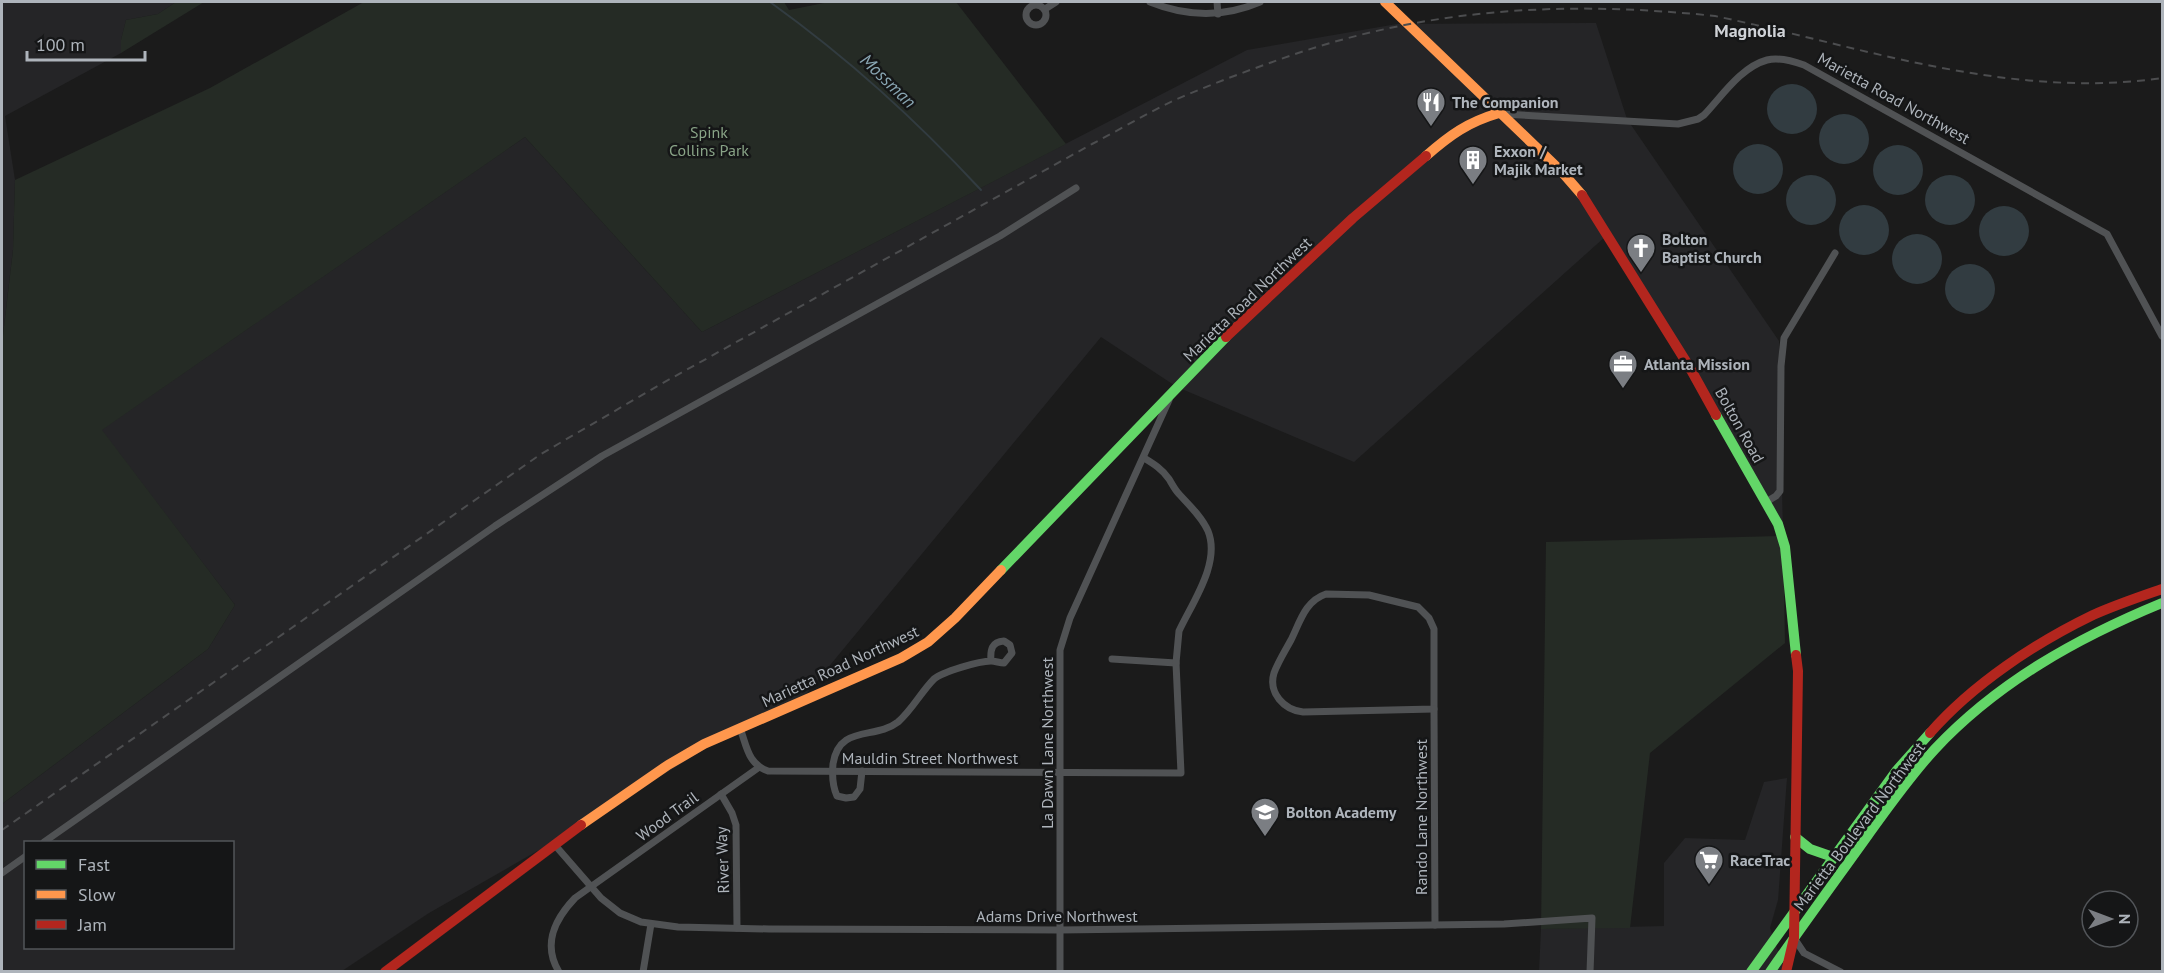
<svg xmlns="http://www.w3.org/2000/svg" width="2164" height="973" font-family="'PT Sans',sans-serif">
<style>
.built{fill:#252527;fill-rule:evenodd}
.green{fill:#252b25}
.water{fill:#323c41}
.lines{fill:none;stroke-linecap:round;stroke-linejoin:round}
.stream{stroke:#323c41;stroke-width:2}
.street{stroke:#505254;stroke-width:7}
.fast{stroke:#63d668;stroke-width:10}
.slow{stroke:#ff974d;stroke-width:10}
.jam{stroke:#b3261e;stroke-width:10}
.rail{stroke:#4c4d4f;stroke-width:2;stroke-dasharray:8 6;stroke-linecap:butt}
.labels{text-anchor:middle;stroke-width:5;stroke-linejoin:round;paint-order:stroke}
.street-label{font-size:16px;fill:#aeb4bb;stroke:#151617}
.poi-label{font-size:16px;font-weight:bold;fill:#aeb4bb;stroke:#151617;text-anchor:start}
.park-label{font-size:16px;fill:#89a487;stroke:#151617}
.neighbourhood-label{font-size:18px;font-weight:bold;fill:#cfd2d7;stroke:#151617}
.water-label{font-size:18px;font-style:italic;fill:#88a5b2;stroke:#151617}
</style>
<rect width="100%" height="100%" fill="#1b1b1b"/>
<!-- built -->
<g class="built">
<polygon points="2,2 176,2 158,14 126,20 121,40 121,53 5,116 15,180 13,250 2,344"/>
<path d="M 1596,23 L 1627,119 L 1779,341 L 1783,536 L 1606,236 L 1354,462 L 1177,387 L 1101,337 L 798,704 L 736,730 L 560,838 L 429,913 L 342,971 L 2,972 L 2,804 L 208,649 L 235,605 L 101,430 L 525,137 L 702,332 L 1247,50 L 1397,24 ZM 26,842 L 232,842 L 232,948 L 26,948 Z"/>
<polygon points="1787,778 1778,900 1770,928 1783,966 1781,971 1539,972 1541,929 1664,926 1664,863 1685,838 1745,840 1764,782"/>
</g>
<!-- green -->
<g class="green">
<polygon points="176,2 204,2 121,53 121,40 126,20 158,14"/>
<polygon points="364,2 784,2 789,10 829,2 956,2 1066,144 702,332 525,137 102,430 235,605 208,649 2,804 2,344 13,250 15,180 210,88"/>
<polygon points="1783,536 1785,643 1650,753 1630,928 1541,929 1546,542"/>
</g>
<!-- water -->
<g class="water">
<circle cx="1792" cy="109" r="25"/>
<circle cx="1844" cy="139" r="25"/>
<circle cx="1758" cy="169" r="25"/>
<circle cx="1898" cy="170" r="25"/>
<circle cx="1811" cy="200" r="25"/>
<circle cx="1950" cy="200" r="25"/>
<circle cx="1864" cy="230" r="25"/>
<circle cx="2004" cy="231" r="25"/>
<circle cx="1917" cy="259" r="25"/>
<circle cx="1970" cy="289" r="25"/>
</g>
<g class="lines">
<!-- stream -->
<path class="stream" d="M 770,2 C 849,59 914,118 981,190"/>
<!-- street -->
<g class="street">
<path d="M 1150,2 C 1187,17 1223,18 1260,2"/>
<polyline points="1217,2 1218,14"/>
<circle cx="1036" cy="15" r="10"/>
<polyline points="1045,9 1056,2"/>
<path d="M 1502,114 L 1678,124 L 1698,119 L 1704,115 C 1722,96 1741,67 1767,60 C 1779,57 1793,61 1804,65 L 2107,234 L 2162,336"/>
<polyline points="1766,502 1776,496 1780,491 1781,366 1784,338 1835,253"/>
<path d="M 1326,594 L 1369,595 L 1418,607 L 1429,618 L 1434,629 L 1434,709 L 1303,712 C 1284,710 1268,693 1274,673 C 1278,662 1285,651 1291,640 C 1300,622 1305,601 1326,594 Z"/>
<polyline points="1112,659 1176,663"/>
<polyline points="1434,709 1435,925"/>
<path d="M 740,728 C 747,747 748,764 768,771 L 1181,773 L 1176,663 L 1179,631 C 1192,603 1221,563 1208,531 C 1202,517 1189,505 1179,494 C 1175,490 1172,484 1169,479 C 1162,469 1154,464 1144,458"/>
<path d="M 862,771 L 860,789 L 854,797 L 846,798 L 837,796 C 832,785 832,775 833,764 C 839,724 875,740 898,722 C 912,710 921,692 934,679 C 942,672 979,661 991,661 C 995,661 1000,663 1004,663 L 1012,653 L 1010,645 L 1004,641 C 992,642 990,649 991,661"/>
<polyline points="721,794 732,813 736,825 737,928"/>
<polyline points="44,842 495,526 602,456 1000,236 1076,188"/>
<polyline points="554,844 601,898 620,913 641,922 678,927 769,929 1060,930 1504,924 1592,918 1590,972"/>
<polyline points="2,873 26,856"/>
<polyline points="1794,938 1804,953 1841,972"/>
<path d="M 559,972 C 542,944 555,919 575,898 L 758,768"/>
<polyline points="643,972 651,924"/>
<polyline points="1060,972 1060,650 1070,618 1169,400"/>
</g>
<!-- fast -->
<g class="fast">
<polyline points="1716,415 1778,524 1785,547 1796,655"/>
<polyline points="1001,570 1226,337"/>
<polyline points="1795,837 1810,849 1833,857"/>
<polyline points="1751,972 1897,770 1930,733"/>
<path d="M 1770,972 C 1802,926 1835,881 1868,835 C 1889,806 1910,776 1935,749 C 1998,682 2077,638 2162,603"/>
</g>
<!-- slow -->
<g class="slow">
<polyline points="1385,2 1562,172 1582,195"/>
<path d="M 1426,156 C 1450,135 1468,122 1499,113"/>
<polyline points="581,825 668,765 704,744 901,658 928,642 955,618 1001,570"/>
</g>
<!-- jam -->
<g class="jam">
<polyline points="1582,195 1690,368 1716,415"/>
<polyline points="1226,337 1353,218 1426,156"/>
<path d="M 1930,733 C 1973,684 2035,643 2093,615 C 2115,605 2139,597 2162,589"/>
<polyline points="385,972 581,825"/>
<polyline points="1786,972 1794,938 1798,671 1796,655"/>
</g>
<!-- rail -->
<path class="rail" d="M 2,830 L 541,454 L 661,384 L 1092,144 C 1119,130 1147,113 1175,100 C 1209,85 1244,72 1278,60 C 1422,8 1563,0 1715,16 C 1863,47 2009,100 2162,78"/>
</g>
<!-- icons -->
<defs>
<g id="restaurant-pin" transform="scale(1.5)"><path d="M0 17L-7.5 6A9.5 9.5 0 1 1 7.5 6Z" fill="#7b7e83" stroke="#151617"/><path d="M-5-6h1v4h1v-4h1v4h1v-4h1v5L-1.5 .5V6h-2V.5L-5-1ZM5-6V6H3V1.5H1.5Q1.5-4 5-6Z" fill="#fff"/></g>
<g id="building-pin" transform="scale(1.5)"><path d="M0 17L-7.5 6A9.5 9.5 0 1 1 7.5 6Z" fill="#7b7e83" stroke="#151617"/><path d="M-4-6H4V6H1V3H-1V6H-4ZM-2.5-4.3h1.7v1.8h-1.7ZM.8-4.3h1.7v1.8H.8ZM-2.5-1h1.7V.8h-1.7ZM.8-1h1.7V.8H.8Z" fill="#fff"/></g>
<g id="church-pin" transform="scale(1.5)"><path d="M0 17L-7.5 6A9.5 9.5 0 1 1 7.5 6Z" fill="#7b7e83" stroke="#151617"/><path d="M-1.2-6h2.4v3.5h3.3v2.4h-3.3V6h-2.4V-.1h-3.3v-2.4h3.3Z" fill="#fff"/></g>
<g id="office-pin" transform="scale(1.5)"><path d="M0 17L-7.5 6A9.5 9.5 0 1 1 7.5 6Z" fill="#7b7e83" stroke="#151617"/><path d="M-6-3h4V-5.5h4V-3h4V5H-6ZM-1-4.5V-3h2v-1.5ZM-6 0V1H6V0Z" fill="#fff"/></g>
<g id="school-pin" transform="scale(1.5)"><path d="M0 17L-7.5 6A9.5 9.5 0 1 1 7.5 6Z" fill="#7b7e83" stroke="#151617"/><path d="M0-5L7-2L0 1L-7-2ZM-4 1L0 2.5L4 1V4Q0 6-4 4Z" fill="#fff"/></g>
<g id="supermarket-pin" transform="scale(1.5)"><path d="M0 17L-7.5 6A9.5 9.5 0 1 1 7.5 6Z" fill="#7b7e83" stroke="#151617"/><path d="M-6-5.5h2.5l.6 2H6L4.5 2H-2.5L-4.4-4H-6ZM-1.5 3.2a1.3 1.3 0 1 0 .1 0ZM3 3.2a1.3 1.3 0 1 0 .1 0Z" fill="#fff"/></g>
</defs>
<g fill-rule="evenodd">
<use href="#restaurant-pin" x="1431" y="102"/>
<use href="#building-pin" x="1473" y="160"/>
<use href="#church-pin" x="1641" y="248"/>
<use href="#office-pin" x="1623" y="364"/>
<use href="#school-pin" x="1265" y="812"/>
<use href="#supermarket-pin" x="1709" y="860"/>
</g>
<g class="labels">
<!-- street labels -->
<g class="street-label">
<text transform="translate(1894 98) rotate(29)" y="6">Marietta Road Northwest</text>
<text transform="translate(1247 299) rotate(-44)" y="6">Marietta Road Northwest</text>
<text transform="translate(1740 425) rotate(61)" y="6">Bolton Road</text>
<text transform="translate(840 666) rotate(-25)" y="6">Marietta Road Northwest</text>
<text transform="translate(1047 743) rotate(-90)" y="6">La Dawn Lane Northwest</text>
<text x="930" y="764">Mauldin Street Northwest</text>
<text transform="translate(667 816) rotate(-36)" y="6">Wood Trail</text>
<text transform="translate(1421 817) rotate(-90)" y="6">Rando Lane Northwest</text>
<text transform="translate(1859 826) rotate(-53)" y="6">Marietta Boulevard Northwest</text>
<text transform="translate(722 860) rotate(-92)" y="6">River Way</text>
<text x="1057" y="922">Adams Drive Northwest</text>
</g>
<!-- poi labels -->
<g class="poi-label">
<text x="1452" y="108">The Companion</text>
<text x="1494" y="157">Exxon /<tspan x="1494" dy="18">Majik Market</tspan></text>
<text x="1662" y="245">Bolton<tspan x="1662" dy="18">Baptist Church</tspan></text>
<text x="1644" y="370">Atlanta Mission</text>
<text x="1286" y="818">Bolton Academy</text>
<text x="1730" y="866">RaceTrac</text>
</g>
<!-- park labels -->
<g class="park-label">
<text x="709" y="138">Spink<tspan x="709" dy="18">Collins Park</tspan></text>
</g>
<!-- neighbourhood labels -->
<g class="neighbourhood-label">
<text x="1750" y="37">Magnolia</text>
</g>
<!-- water labels -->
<g class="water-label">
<text transform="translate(888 81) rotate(44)" y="6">Mossman</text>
</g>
</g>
<!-- border -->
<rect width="2164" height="973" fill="none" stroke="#aeb4bb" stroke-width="6"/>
<!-- legend -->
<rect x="24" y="841" width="210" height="108" fill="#151617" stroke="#525559" stroke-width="1.5"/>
<rect x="36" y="860" width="30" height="9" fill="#63d668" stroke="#525559" stroke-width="1.5"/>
<text x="78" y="871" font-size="18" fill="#aeb4bb">Fast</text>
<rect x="36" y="890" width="30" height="9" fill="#ff974d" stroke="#525559" stroke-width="1.5"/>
<text x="78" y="901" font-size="18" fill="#aeb4bb">Slow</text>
<rect x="36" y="920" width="30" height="9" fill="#b3261e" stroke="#525559" stroke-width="1.5"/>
<text x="78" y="931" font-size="18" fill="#aeb4bb">Jam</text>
<!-- north arrow -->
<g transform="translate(2110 919) rotate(90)"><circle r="28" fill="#151617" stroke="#525559" stroke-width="1.5"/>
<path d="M0-4.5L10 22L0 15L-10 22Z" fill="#7b7e83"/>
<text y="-9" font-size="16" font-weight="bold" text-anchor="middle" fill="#aeb4bb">N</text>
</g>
<!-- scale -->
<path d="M27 51v9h118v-9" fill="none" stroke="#aeb4bb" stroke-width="3"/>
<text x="36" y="51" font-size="18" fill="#aeb4bb" stroke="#151617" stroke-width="4.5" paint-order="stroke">100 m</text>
</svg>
